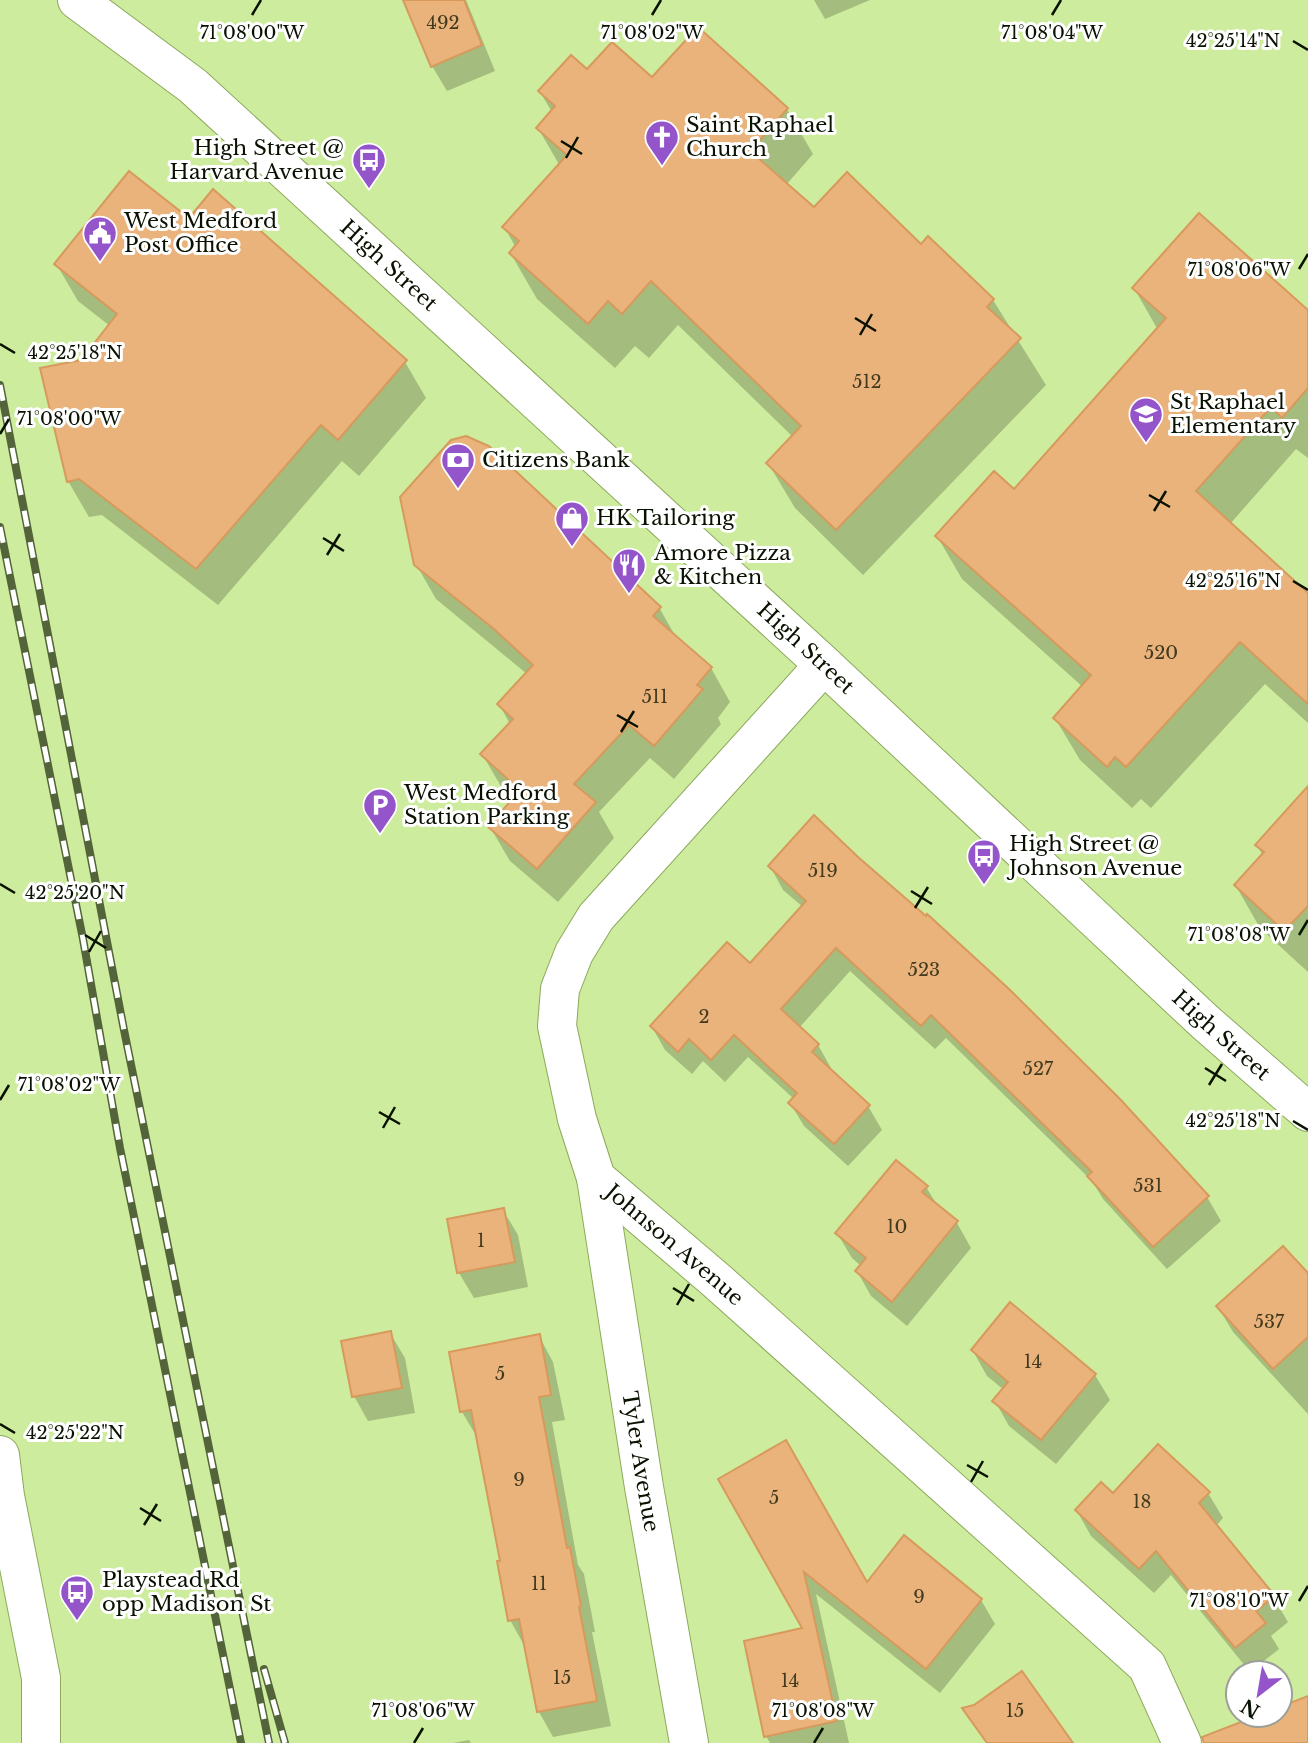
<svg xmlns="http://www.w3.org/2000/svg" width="1308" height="1743" font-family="'Libre Baskerville',serif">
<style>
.shadow{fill:#0003}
.building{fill:#eab37c;stroke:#d79a5c;stroke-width:2}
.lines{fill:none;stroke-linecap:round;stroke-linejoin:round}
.street-casing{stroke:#8ca95d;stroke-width:40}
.secondary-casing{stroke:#8ca95d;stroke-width:40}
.primary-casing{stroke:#8ca95d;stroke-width:40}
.street{stroke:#fff;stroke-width:38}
.secondary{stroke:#fff;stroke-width:38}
.primary{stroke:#fff;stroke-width:38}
.rail-casing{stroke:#53643b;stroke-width:8}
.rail{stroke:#fff;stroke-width:5;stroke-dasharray:16;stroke-linecap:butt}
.ticks{fill:none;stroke:#091200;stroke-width:2.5}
.labels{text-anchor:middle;stroke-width:6;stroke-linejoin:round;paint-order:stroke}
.number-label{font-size:18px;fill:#413a1f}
.poi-label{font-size:21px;fill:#091200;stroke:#fff;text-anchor:start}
.street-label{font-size:21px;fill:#091200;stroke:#fff}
.ticks-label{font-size:18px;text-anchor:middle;fill:#091200;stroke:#fff;stroke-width:6;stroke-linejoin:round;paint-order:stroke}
</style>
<rect width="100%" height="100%" fill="#cdec9d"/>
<!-- shadow -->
<g class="shadow">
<polygon points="405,0 466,0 495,71 447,91 432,66"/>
<polygon points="814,0 870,0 825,19"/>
<polygon points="587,72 653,80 787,109 813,154 786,185 814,210 921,246 928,239 993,300 1046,385 863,575 795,508 768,463 793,437 678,325 649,358 635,346 615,368 537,299 511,254 516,248 505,228 560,166 538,128 552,112 540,92"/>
<polygon points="189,220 405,362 426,398 359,476 342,461 218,605 102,515 89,517 68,481 82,362 110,326 78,301 57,265"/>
<polygon points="1134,288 1308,312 1308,458 1296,449 1230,524 1308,595 1308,723 1265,684 1151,808 1141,799 1132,808 1080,760 1055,718 1083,687 962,579 937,536 1014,491 1158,330"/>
<polygon points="416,564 660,609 677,639 711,668 730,702 718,718 721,724 674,779 650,758 599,812 614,838 558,902 510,861 490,827 514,799 502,788 482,754 510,724 499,704 527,674 436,599"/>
<polygon points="1308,788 1308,972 1260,928 1236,886 1263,856 1257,845"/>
<polygon points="770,866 1207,1197 1221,1221 1167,1269 1103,1199 1092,1181 946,1038 935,1049 850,971 799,1028 818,1045 831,1068 830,1070 868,1106 882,1130 848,1166 804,1126 790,1103 794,1099 748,1057 725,1082 703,1061 692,1074 665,1050 652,1027 750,966 803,907 783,890"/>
<polygon points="926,1187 939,1208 957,1223 971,1248 907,1326 871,1296 857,1271 861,1266 852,1258 837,1233"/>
<polygon points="503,1210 518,1235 528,1287 474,1298 459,1273 449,1221"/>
<polygon points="1308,1276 1308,1414 1233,1332 1218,1307"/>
<polygon points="390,1333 405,1358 415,1413 368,1421 354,1396"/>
<polygon points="539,1336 553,1362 565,1420 552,1422 578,1565 584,1574 595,1632 592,1632 611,1726 553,1737 539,1712 524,1645 510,1620 502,1562 477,1437 462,1412 451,1353"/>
<polygon points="973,1351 1095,1375 1110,1400 1056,1464 1009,1426 995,1401 1004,1390 987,1376"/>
<polygon points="720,1480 867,1585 981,1600 995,1624 940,1693 816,1594 849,1743 770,1743 766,1736 804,1629"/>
<polygon points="1208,1493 1223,1518 1216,1526 1273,1597 1288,1622 1271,1636 1279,1649 1250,1672 1171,1575 1154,1593 1091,1536 1077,1511 1114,1495"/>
<polygon points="469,1740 471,1743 453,1743"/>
</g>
<!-- building -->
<g class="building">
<polygon points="403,0 464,0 482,45 431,67"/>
<polygon points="698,27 788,108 750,151 814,207 847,172 921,244 928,236 994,299 987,307 1021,338 836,530 766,463 801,426 651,281 622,314 608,301 588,324 509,253 519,241 502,227 567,155 536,128 555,106 538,91 571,55 587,69 612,42 652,77"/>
<polygon points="129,171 189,218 213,189 407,360 338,440 321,425 196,569 79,479 67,482 40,368 81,360 117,314 54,264"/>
<polygon points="1199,213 1308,310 1308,388 1282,418 1271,407 1196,491 1308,593 1308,704 1240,642 1126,767 1115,757 1107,767 1053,718 1091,675 935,536 994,471 1014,489 1166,318 1132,288"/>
<polygon points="466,436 489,446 661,607 653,616 712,667 697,685 703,689 654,746 629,725 574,784 596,802 537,869 488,827 520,790 480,754 513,719 497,704 533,665 494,629 414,565 400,497 451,440"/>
<polygon points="1308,786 1308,906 1284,931 1234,885 1264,852 1255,845"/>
<polygon points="814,815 858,857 926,916 927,914 1009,989 1120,1099 1209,1196 1153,1247 1087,1176 1092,1172 931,1015 921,1026 836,948 781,1009 819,1044 812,1052 870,1105 834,1144 788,1103 797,1093 734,1035 711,1060 689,1039 678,1052 650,1026 727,942 750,963 806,901 768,866"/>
<polygon points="896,1160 928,1186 922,1192 958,1221 892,1302 855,1271 866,1258 835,1233"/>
<polygon points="504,1208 515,1262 457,1273 447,1219"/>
<polygon points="1283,1246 1308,1273 1308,1337 1273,1369 1216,1306"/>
<polygon points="1010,1302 1096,1374 1041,1440 992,1401 1008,1382 971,1350"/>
<polygon points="391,1331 402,1388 352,1397 341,1341"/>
<polygon points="540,1334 551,1395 539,1397 567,1548 570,1547 581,1606 579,1607 597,1701 537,1712 519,1619 508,1621 497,1561 500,1561 471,1410 460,1412 449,1352"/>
<polygon points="786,1440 867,1582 904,1535 982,1599 926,1669 804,1572 837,1721 764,1737 744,1641 802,1628 718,1479"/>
<polygon points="1158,1444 1210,1492 1199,1503 1275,1596 1256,1611 1266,1623 1235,1648 1156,1551 1139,1569 1075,1510 1101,1482 1113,1493"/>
<polygon points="1022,1671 1073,1743 987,1743 962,1708 974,1705"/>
<polygon points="1308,1696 1308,1743 1204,1743 1202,1737 1259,1715 1280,1715 1280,1707"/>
</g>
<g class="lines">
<!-- street casing -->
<g class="street-casing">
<g id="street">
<path id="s1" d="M 824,665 L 596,917 L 574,953 L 560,989 L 557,1026 L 577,1119 L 596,1178 L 717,1281 L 1147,1666 L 1182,1743"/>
<path id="s2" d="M 596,1178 L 644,1487 L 689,1743"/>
</g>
</g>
<!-- secondary casing -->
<g class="secondary-casing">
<polyline id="secondary" points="0,1455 5,1496 41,1678 41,1743"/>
</g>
<!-- primary casing -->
<g class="primary-casing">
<g id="primary">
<path id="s3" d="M 77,0 L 193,86 L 822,663 L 1205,1022 L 1308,1112"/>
</g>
</g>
<!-- street -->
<use href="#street" class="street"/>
<!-- secondary -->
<use href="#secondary" class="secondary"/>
<!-- primary -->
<use href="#primary" class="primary"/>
<!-- rail casing -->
<g class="rail-casing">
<g id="rail">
<polyline points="0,385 124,1030 269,1743"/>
<polyline points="0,527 83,939 120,1148 241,1743"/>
<polyline points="264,1669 285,1743"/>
</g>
</g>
<!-- rail -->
<use href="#rail" class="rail"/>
</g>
<!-- ticks -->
<path class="ticks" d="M 252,15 L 261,0M 652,15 L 661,0M 1052,15 L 1061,0M 1293,41 L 1308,50M 561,141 L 582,154M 566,158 L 578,137M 1299,269 L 1308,254M 855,318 L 876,331M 860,335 L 872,314M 0,344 L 15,353M 0,434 L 9,419M 1149,495 L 1170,507M 1154,511 L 1166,491M 323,538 L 344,551M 327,555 L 340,534M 1293,581 L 1308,590M 617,715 L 638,727M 621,732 L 634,711M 0,884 L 15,893M 911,891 L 932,904M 915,908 L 928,887M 85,935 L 106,948M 1299,935 L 1308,920M 89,952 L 101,931M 1205,1068 L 1226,1081M 1209,1085 L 1222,1064M 0,1100 L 9,1085M 379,1112 L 400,1124M 1293,1121 L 1308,1130M 383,1128 L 395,1107M 673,1288 L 694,1301M 677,1305 L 689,1284M 0,1424 L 15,1433M 967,1465 L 988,1477M 971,1482 L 983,1461M 140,1508 L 161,1521M 144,1525 L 157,1504M 1299,1601 L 1308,1586M 414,1743 L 423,1728M 814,1743 L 823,1728"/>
<!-- icons -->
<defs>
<g id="church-pin" transform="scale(1.75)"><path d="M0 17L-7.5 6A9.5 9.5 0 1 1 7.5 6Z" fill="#9455cb" stroke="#fff"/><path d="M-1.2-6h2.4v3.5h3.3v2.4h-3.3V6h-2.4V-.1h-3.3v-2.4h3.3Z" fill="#fff"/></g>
<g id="bus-pin" transform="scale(1.75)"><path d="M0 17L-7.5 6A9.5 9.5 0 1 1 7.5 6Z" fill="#9455cb" stroke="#fff"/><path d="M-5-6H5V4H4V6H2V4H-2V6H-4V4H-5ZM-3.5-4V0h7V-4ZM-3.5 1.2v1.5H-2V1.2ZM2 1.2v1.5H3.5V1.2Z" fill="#fff"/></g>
<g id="civic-pin" transform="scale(1.75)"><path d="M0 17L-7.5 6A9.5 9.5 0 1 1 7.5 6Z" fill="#9455cb" stroke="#fff"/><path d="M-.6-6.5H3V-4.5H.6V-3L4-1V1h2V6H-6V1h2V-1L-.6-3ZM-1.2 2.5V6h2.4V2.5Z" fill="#fff"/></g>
<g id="school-pin" transform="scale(1.75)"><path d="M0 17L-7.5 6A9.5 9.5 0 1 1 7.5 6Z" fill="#9455cb" stroke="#fff"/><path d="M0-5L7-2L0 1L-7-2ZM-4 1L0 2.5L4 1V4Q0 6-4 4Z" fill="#fff"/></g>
<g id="bank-pin" transform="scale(1.75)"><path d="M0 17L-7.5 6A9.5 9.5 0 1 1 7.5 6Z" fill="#9455cb" stroke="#fff"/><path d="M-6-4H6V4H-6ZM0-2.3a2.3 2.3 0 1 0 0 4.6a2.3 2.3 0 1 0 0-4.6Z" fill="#fff"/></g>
<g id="shop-pin" transform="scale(1.75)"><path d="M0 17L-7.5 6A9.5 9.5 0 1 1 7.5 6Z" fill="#9455cb" stroke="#fff"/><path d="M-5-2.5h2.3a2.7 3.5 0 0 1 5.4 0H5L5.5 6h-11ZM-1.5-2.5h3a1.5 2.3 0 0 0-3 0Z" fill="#fff"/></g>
<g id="restaurant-pin" transform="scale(1.75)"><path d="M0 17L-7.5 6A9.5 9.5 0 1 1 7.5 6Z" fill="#9455cb" stroke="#fff"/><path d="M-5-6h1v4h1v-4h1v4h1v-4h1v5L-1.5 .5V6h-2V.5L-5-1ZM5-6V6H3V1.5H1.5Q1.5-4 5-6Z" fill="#fff"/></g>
<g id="parking-pin" transform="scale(1.75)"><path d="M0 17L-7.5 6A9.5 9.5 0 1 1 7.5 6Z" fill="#9455cb" stroke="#fff"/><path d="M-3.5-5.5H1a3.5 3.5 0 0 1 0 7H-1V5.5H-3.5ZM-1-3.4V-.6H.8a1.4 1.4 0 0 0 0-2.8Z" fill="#fff"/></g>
</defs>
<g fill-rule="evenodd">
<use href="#church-pin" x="662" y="137"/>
<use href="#bus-pin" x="369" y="160"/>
<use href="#civic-pin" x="100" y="233"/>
<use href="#school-pin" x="1146" y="414"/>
<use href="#bank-pin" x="458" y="460"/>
<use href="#shop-pin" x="572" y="518"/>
<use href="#restaurant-pin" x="629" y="565"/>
<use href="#parking-pin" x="380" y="805"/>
<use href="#bus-pin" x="984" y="856"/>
<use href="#bus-pin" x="77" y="1592"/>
</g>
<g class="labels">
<!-- number labels -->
<g class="number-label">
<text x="443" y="29">492</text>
<text x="867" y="388">512</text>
<text x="1161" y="659">520</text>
<text x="655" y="703">511</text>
<text x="823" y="877">519</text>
<text x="924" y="976">523</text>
<text x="704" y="1023">2</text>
<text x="1038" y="1075">527</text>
<text x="1148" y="1192">531</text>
<text x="897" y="1233">10</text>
<text x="481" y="1247">1</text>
<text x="1269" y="1328">537</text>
<text x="1033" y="1368">14</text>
<text x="500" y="1380">5</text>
<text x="519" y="1486">9</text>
<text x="774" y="1504">5</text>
<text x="1142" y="1508">18</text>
<text x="539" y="1590">11</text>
<text x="919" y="1603">9</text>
<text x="562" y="1684">15</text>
<text x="790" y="1687">14</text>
<text x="1015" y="1717">15</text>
</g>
<!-- poi labels -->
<g class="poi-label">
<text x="686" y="132">Saint Raphael<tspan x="686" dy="24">Church</tspan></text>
<text x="344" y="155" text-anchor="end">High Street @<tspan x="344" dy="24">Harvard Avenue</tspan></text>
<text x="124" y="228">West Medford<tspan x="124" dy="24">Post Office</tspan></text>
<text x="1170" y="409">St Raphael<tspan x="1170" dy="24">Elementary</tspan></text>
<text x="482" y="467">Citizens Bank</text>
<text x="596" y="525">HK Tailoring</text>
<text x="654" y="560">Amore Pizza<tspan x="654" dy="24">&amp; Kitchen</tspan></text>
<text x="404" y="800">West Medford<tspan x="404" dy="24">Station Parking</tspan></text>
<text x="1009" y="851">High Street @<tspan x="1009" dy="24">Johnson Avenue</tspan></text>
<text x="102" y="1587">Playstead Rd<tspan x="102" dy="24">opp Madison St</tspan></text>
</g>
<!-- street labels -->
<g class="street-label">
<text dy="7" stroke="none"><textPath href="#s3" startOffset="410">High Street</textPath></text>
<text dy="7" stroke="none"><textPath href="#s3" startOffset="976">High Street</textPath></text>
<text dy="7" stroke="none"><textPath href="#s3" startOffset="1544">High Street</textPath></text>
<text dy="7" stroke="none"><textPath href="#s1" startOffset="718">Johnson Avenue</textPath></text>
<text dy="7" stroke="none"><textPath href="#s2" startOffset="287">Tyler Avenue</textPath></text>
</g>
</g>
<g class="ticks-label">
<text x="252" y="39">71°08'00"W</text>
<text x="652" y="39">71°08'02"W</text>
<text x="1052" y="39">71°08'04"W</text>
<text x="1233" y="47">42°25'14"N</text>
<text x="1239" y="276">71°08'06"W</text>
<text x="75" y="359">42°25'18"N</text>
<text x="69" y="425">71°08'00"W</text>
<text x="1233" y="587">42°25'16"N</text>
<text x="75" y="899">42°25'20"N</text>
<text x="1239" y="941">71°08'08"W</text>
<text x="69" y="1091">71°08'02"W</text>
<text x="1233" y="1127">42°25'18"N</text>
<text x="75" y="1439">42°25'22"N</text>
<text x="1239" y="1607">71°08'10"W</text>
<text x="423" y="1717">71°08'06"W</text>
<text x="823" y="1717">71°08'08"W</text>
</g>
<!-- north arrow -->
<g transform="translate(1259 1694) rotate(211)"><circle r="33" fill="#ffffff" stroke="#9da099" stroke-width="2"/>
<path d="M0-5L12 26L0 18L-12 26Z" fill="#9455cb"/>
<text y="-10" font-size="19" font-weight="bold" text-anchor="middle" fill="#091200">N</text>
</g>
</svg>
